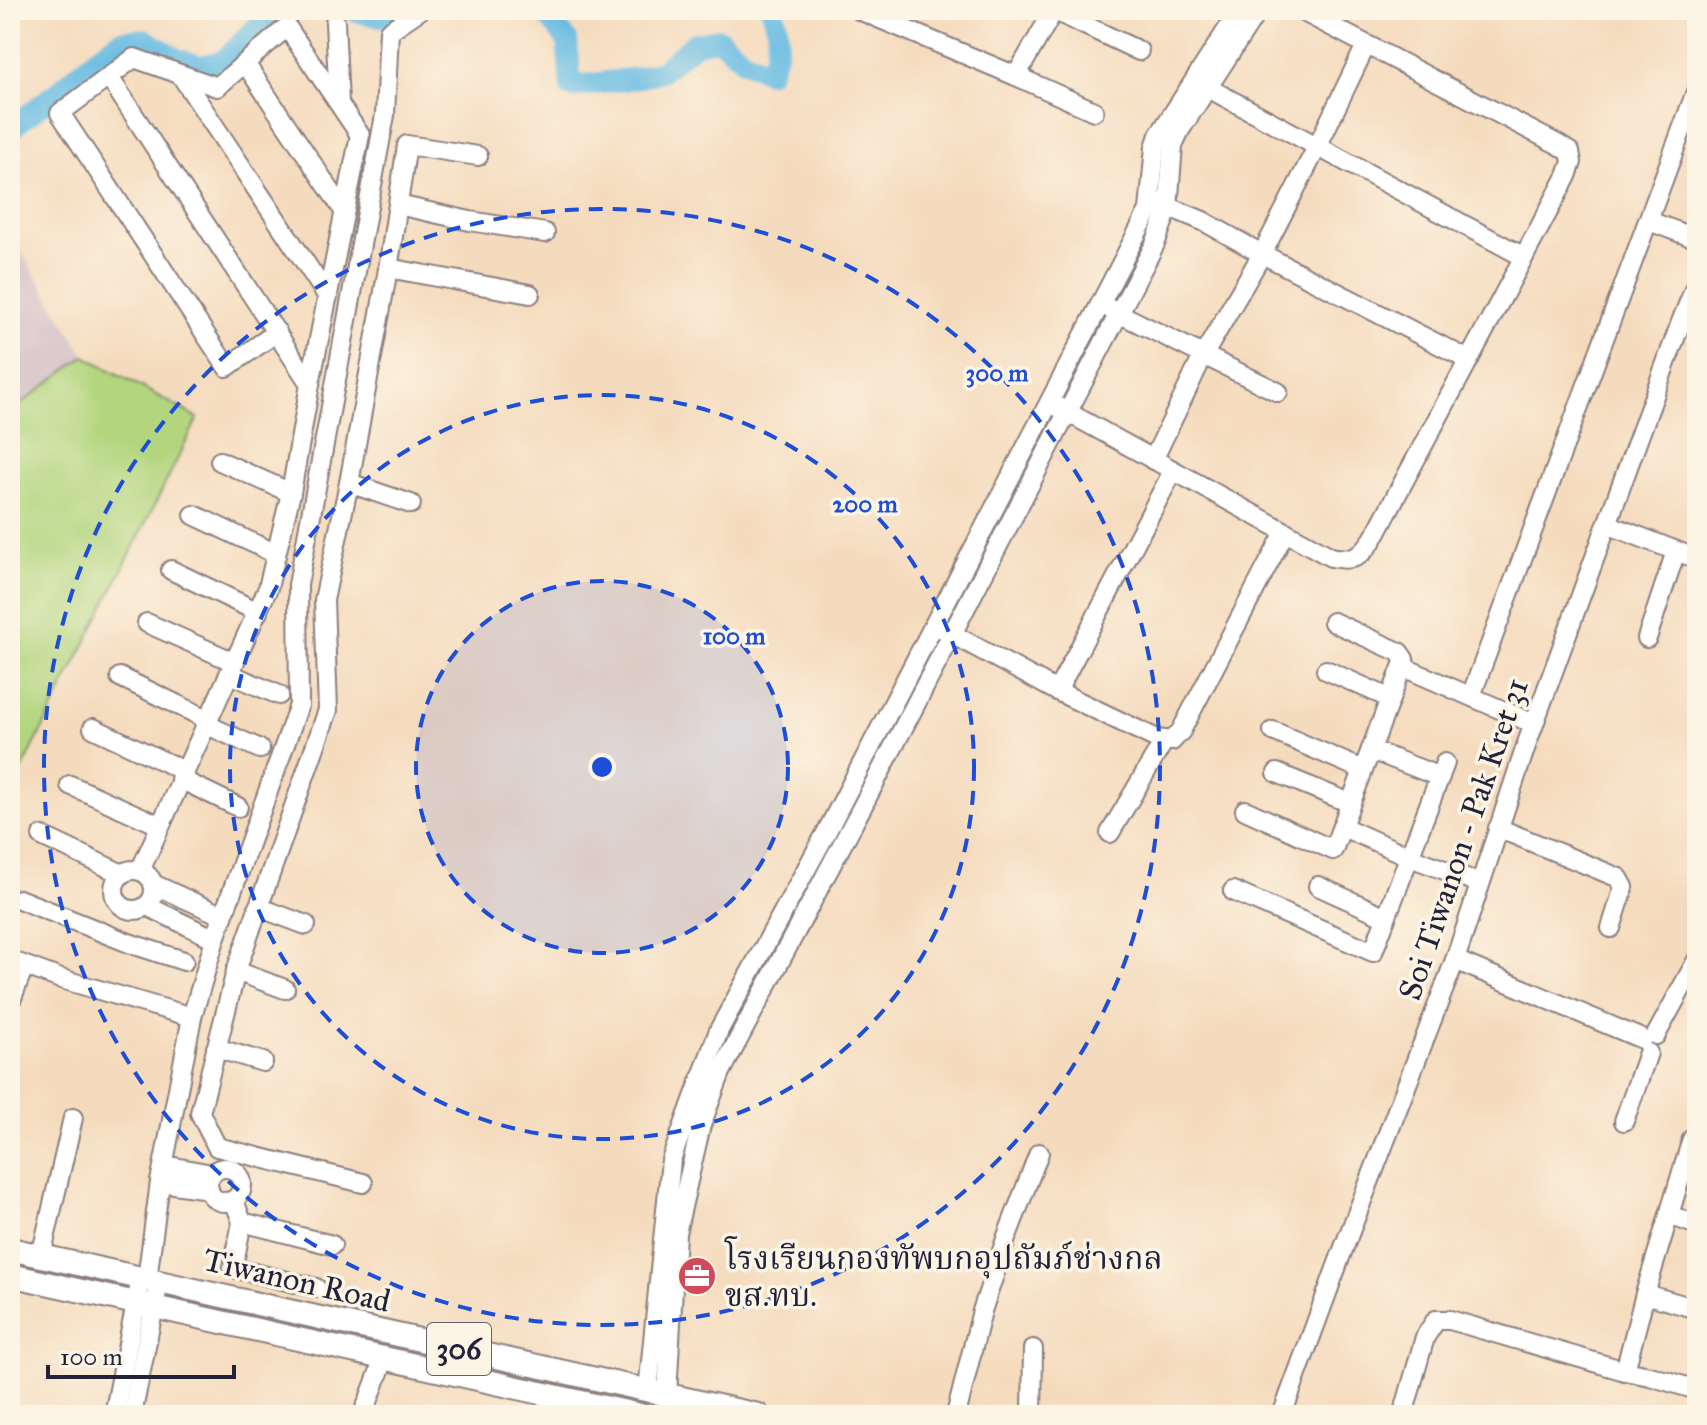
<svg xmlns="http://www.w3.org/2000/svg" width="1707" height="1425" font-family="'IM FELL Great Primer','Noto Serif Thai',serif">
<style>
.industrial{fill:#d2bdc6}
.green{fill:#b2d57e;stroke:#6a7c5c;stroke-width:2}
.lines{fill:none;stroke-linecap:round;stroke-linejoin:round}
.river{stroke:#66bbe3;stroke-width:22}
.minor-casing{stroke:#8c7e7c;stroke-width:22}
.major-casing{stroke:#8c7e7c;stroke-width:26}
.minor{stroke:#fff;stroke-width:18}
.major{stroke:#fff;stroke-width:22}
.ring{fill:none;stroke:#1d4ed8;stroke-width:4;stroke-dasharray:14 10}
.labels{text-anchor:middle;stroke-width:7;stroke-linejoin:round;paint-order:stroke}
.shield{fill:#fcf5e5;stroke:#63616e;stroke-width:2}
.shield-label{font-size:30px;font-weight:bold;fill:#22223b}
.street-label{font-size:32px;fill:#22223b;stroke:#fcf5e5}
.poi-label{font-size:32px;fill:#22223b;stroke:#fcf5e5;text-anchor:start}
.centre{fill:#1d4ed8;stroke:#fcf5e5;stroke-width:4}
.ring-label{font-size:24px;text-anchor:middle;font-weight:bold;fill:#1d4ed8;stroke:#fcf5e5;stroke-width:7;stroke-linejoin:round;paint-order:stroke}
</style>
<rect width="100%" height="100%" fill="#fcf5e5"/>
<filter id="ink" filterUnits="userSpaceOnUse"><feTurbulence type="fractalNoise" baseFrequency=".0125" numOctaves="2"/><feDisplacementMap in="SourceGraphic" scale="16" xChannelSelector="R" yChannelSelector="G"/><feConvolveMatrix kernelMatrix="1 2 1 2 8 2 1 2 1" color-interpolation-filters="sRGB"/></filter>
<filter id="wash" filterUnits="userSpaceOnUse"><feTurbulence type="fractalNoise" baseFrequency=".006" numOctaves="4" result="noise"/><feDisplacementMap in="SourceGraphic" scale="32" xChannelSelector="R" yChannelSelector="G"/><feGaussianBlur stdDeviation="1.8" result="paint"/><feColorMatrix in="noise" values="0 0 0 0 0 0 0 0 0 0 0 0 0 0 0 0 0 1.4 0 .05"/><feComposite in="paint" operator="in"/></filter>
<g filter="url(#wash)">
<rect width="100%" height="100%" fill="#f5dbbe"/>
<!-- industrial -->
<polygon class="industrial" points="10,234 85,356 10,412"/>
<!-- green -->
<polygon class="green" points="85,356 198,418 10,794 10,412"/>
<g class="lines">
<!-- river -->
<g class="river">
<path d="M 352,10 C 369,14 385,22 399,10"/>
<path d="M 541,10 L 547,15 L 567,40 L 571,87 L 637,78 L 662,71 L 695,43 L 719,39 L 743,60 L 769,72 C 779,51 781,32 772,10"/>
<polyline points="10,129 60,90 99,56 120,41 144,39 177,59 201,66 223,61 265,19 280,10"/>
</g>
</g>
</g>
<g filter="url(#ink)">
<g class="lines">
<!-- minor casing -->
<g class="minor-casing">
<g id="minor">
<polyline points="859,10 1016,76 1094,111"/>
<polyline points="1053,10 1139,51"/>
<polyline points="335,22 339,103"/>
<polyline points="245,63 344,211"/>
<polyline points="180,74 328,297"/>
<polyline points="1016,76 1054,10"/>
<polyline points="109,77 310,384"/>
<polyline points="1197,82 1524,257"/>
<polyline points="1157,202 1203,221 1262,254 1469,360"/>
<polyline points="398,205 470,221 545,233"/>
<polyline points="1649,221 1697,239"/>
<polyline points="388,268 530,294"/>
<polyline points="1108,308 1278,392"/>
<path d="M 1058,407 L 1331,557 C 1354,561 1359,559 1373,539 L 1567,176 L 1572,162 L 1570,152 L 1559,145 L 1300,10"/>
<polyline points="1153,460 1203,356 1262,254 1317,147 1366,45"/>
<polyline points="220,461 291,493"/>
<polyline points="349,483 411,504"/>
<polyline points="194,515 276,554"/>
<polyline points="1607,524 1697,559"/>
<polyline points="171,570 258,612"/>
<polyline points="147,623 234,662"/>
<polyline points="941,628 1057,691 1157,739 1172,741 1181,731 1285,532"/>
<polyline points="1647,638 1676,551"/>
<polyline points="1403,667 1534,724"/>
<polyline points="1326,670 1389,698"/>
<polyline points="230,674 279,695"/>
<polyline points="120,677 207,719"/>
<polyline points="1057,691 1173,471"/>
<polyline points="1471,696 1697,89"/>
<polyline points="205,724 260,749"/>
<polyline points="93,728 184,771"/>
<polyline points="1273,731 1363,770"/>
<polyline points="1371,750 1440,777"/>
<polyline points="1277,773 1350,803"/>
<polyline points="180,779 238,807"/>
<polyline points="70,785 159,825"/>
<polyline points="1245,810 1333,850 1404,662 1404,659 1399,652 1333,622"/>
<polyline points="1343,827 1410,857 1479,883"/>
<polyline points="1498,828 1619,878 1624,887 1611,928"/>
<polyline points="1110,833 1164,741"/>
<polyline points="42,836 122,874"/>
<circle cx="134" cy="890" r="20"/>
<polyline points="140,871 268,588 291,493 310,384 360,135 287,27 217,87 134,58 60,113 227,367 277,332"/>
<polyline points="153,884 223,916"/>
<polyline points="1318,886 1386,917"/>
<polyline points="1233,891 1373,952 1445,763"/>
<polyline points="19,899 129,943 184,961"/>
<polyline points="147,906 215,939"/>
<polyline points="258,907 306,925"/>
<polyline points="10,960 58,978 192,1017"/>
<polyline points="1455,960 1642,1039"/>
<polyline points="236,971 285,989"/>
<polyline points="10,1003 24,966"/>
<polyline points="1656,1035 1697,960"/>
<polyline points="216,1048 263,1062"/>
<polyline points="1624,1121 1648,1053"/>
<polyline points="164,1165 212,1174"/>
<circle cx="225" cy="1185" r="17"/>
<polyline points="160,1182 209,1189"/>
<polyline points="363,1183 217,1147 200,1113 236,971 328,710 324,600 349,483 388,269 407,145 478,156"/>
<polyline points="234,1200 242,1222 233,1268 316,1288"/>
<polyline points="1669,1215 1697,1225"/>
<polyline points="242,1222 332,1245"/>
<polyline points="41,1256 73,1118"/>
<polyline points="147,1279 160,1182 192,1017 215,939 299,705 298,585 385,115 389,31 420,10"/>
<polyline points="1645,1294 1697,1309"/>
<polyline points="1625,1371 1645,1294 1692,1139"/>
<polyline points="648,1391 671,1160 719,1030 826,833 1149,210 1155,147 1159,135 1240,10"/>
<polyline points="667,1395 676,1233 701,1125 721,1072 861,809 1155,244 1168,209 1173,145 1180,130 1258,10"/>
<polyline points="114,1415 141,1278"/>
<polyline points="132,1415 159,1282"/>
<polyline points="363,1415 384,1359"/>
<polyline points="956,1415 982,1311 1007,1236 1039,1153"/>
<polyline points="1032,1415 1033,1349"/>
<polyline points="1282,1415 1341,1255 1455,960 1527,743 1681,322 1697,282"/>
<polyline points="1403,1415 1425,1337 1436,1320 1450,1320 1625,1371 1650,1376 1697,1390"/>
</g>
</g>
<!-- major casing -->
<g class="major-casing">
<g id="major">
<polyline points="10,1249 758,1415"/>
<polyline points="10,1275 640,1415"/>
</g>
</g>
<!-- minor -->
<use href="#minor" class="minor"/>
<!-- major -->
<use href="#major" class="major"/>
</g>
</g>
<!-- distance rings -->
<circle cx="602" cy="767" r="186" fill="#1d4ed8" fill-opacity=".12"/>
<g class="ring">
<circle cx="602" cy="767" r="186"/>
<circle cx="602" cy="767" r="372"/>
<circle cx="602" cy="767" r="558"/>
</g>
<!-- icons -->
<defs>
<g id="office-disc" transform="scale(2)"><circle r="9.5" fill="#d1495b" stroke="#fcf5e5"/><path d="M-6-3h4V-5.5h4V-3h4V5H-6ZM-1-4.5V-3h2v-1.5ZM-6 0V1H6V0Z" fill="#fff"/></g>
</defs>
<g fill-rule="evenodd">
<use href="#office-disc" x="697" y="1276"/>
</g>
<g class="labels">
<!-- shield labels -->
<rect class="shield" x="427" y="1323" width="64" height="52" rx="6"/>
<g class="shield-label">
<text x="459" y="1359">306</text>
</g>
<!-- street labels -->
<g class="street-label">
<text transform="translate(1463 839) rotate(-71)" y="11">Soi Tiwanon - Pak Kret 31</text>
<text transform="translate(297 1280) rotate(13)" y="11">Tiwanon Road</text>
</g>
<!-- poi labels -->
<g class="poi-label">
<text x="725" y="1269">โรงเรียนกองทัพบกอุปถัมภ์ช่างกล<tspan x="725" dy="37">ขส.ทบ.</tspan></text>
</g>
</g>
<circle cx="602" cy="767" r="12" class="centre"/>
<g class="ring-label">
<text x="997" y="381">300 m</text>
<text x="865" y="512">200 m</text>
<text x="734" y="644">100 m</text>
</g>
<!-- margin -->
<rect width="1707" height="1425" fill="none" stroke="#fcf5e5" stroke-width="40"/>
<!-- scale -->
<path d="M48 1365v12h186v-12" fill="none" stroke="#22223b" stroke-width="4"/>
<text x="60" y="1365" font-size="24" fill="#22223b" stroke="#fcf5e5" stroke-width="6" paint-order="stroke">100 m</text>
</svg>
